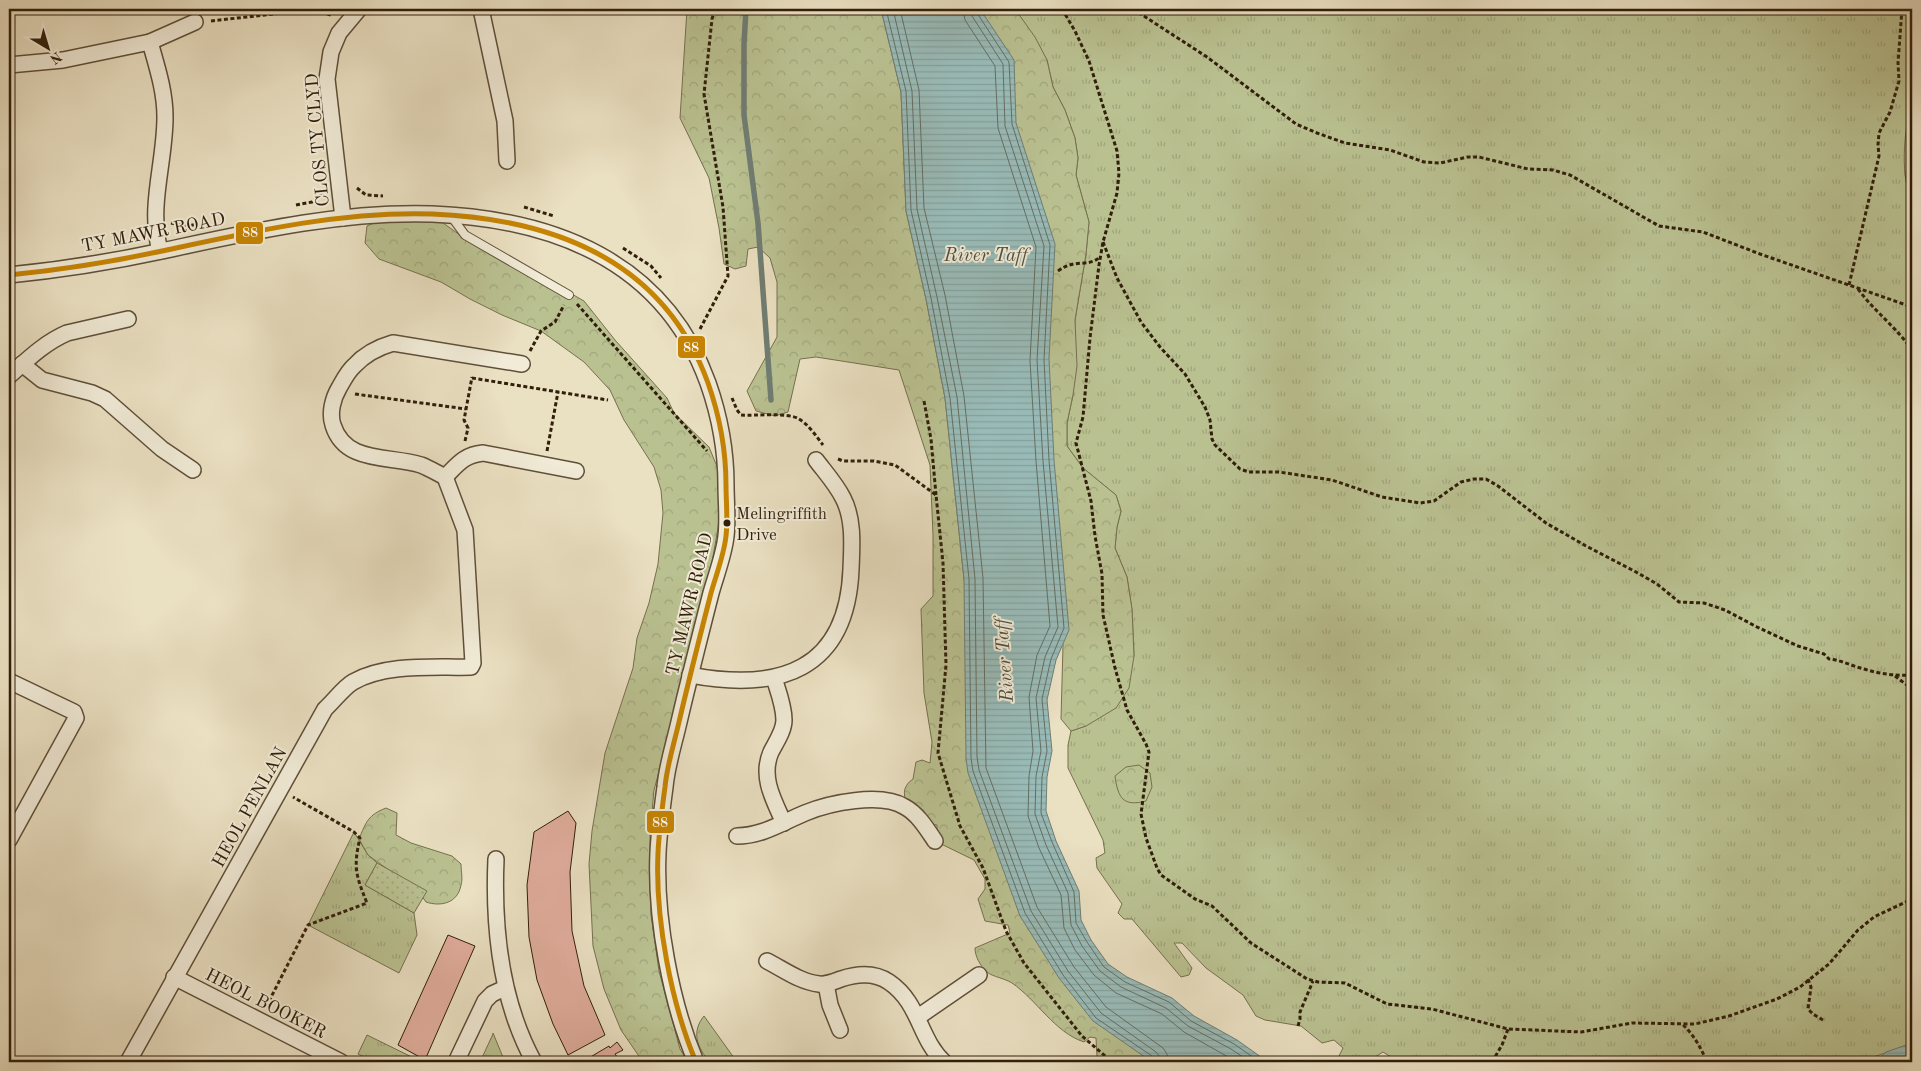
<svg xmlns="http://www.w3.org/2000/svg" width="1921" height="1071" font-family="'Old Standard TT',serif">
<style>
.grass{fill:url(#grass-tufts);stroke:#76704e}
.forest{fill:url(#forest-crowns);stroke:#76704e}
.park{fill:url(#park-dots);stroke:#76704e}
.garden{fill:#bac191;stroke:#76704e}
.water{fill:url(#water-rules);stroke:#6f7d73}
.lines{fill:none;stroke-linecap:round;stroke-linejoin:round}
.shore{stroke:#656e62;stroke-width:1}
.stream{stroke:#6f7d73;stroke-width:5.5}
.building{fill:#e0ad9c;stroke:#311f0b}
.lane-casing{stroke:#5f4f39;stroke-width:10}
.street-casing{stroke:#5f4f39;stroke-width:18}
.path{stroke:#311f0b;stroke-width:3;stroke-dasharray:4 2.5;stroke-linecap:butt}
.lane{stroke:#f1ebd7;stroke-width:8}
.street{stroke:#f1ebd7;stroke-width:15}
.bus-1-casing{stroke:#f1ebd7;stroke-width:9}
.bus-1{stroke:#c68403;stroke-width:5}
.bus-dot{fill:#311f0b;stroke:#f1ebd7;stroke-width:2}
.labels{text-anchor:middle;stroke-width:4;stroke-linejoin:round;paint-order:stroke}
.bus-label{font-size:17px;fill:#311f0b;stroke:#f1ebd7;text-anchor:start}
.street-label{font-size:18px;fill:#311f0b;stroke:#f1ebd7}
.water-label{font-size:19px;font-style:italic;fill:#504e3f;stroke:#f1ebd7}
.line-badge{stroke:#f1ebd7;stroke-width:2}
.badge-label{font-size:14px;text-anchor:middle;font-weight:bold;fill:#fff}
</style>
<defs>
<pattern id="grass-tufts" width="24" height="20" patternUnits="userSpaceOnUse" patternTransform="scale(1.25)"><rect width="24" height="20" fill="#bac191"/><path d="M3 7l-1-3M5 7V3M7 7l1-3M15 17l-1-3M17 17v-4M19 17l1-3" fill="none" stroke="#a0a57c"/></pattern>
<pattern id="forest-crowns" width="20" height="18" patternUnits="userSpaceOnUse" patternTransform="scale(1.25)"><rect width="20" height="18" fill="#bac191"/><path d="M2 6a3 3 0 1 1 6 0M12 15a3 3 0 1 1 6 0" fill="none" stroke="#a0a57c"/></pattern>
<pattern id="park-dots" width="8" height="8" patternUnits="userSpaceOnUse" patternTransform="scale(1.25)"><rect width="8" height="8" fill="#bac191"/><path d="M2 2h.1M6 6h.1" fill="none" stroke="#a0a57c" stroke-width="1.8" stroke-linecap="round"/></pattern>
<pattern id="water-rules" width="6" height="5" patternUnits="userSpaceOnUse" patternTransform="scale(1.25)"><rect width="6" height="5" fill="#99bcb9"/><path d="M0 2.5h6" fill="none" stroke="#84a19e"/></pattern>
</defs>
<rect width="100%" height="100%" fill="#eae0c2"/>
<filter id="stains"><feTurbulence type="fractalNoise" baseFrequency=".004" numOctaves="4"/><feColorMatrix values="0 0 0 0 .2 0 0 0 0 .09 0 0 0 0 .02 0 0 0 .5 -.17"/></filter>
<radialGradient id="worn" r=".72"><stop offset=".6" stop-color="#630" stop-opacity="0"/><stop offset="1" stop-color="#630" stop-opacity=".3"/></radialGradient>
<!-- grass -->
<g class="grass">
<path d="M 1015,9 L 1912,9 C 1912,37 1914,66 1912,93 C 1910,128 1896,166 1912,200 L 1912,1041 L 1905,1046 L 1865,1060 L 1860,1058 L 1842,1062 L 1395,1062 L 1394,1059 L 1383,1052 L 1375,1057 L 1373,1062 L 1345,1062 L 1339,1056 L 1343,1048 L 1334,1040 L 1322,1043 L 1301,1026 L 1265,1020 L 1256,1016 L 1243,995 L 1206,968 L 1182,943 L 1174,943 L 1192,968 L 1189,975 L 1181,977 L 1132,919 L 1124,919 L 1118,913 L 1122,904 L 1097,868 L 1096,858 L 1105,853 L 1103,840 L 1068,768 L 1068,745 L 1071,731 L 1086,726 L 1134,656 L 1132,610 L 1127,577 L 1115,548 L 1117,527 L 1121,511 L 1116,495 L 1083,468 L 1067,446 L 1067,423 L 1073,395 L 1075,320 L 1086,254 L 1089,222 L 1076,175 L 1078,158 L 1075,138 L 1065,110 L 1053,87 L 1047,60 Z"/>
<polygon points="354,832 368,855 377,863 365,885 414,913 417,935 399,973 308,925"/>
<path d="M 704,1016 L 737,1062 L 710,1062 C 697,1048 691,1032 704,1016 Z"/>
<polygon points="493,1033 505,1062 480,1062 493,1034"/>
<polygon points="367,1035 422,1062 375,1062 358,1054"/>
</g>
<!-- forest -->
<g class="forest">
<path d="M 687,9 L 881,9 L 901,92 L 906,211 L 926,299 L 945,398 L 964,579 L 1018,841 L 1177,1062 C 1151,1062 1121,1066 1097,1057 L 1096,1038 L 1090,1037 L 1084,1042 C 1054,1032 1037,1000 1012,983 C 1004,978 993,977 987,972 C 980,966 975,956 975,948 L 1010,933 L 1008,925 L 985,921 L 978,899 L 985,889 L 985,879 L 974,860 L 937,842 L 937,825 C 918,824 890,794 913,779 L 916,762 L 922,760 L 930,763 L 932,742 L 924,693 L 921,609 L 933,596 L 933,535 L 930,465 L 899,370 L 816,357 L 800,359 L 788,412 L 775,416 L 756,411 L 747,391 L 777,337 L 777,282 L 770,258 L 758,247 L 748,249 L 746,266 L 735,269 L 724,264 L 719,228 L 709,178 L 680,118 Z"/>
<polygon points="971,9 1015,9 1035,37 1047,60 1053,87 1065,110 1075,138 1078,158 1076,175 1089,222 1086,254 1075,320 1077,366 1073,395 1067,423 1067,446 1083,468 1116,495 1121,511 1117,527 1115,548 1127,577 1132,609 1134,656 1129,688 1116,708 1086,726 1071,731 1061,719 1063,645 1056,613"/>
<polygon points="436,218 467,240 480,241 584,301 615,340 667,398 674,413 709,447 718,469 721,492 718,528 704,608 654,790 650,833 651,915 659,971 680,1049 688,1062 643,1062 621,1030 604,989 593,946 589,864 592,831 605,753 633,668 637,638 649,603 658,564 663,513 661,490 654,467 624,420 610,390 584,362 541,331 502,315 470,299 441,282 379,259 365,243 367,226 380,220"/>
<path d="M 1139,765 L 1150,773 L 1152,787 L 1146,801 C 1123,807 1118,798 1115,776 L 1126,767 Z"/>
<path d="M 386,808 L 397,813 L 396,835 L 411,843 L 452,856 L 461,864 C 461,871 463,879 461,885 C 458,903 441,907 426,902 L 419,892 L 368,855 L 359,839 C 366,822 368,815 386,808 Z"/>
</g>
<!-- park -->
<polygon class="park" points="377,863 427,891 414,913 365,885"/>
<!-- garden -->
<path class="garden" d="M 1912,95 L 1912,200 C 1898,169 1906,127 1912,95 Z"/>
<!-- water -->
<g class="water">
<polygon points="881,9 980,9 1014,60 1016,123 1055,244 1049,359 1054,460 1069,630 1056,660 1047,700 1052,751 1047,777 1046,811 1056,841 1079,891 1081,920 1091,940 1108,964 1127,977 1172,998 1194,1016 1237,1040 1268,1062 1152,1062 1093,1021 1059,978 1020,916 968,773 966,758 964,579 945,398 926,299 906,211 901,92"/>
<polygon points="1912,1043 1912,1062 1875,1062 1886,1052"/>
</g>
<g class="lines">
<!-- shore -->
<g class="shore">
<polyline points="886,9 906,91 911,210 931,298 950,398 969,579 971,758 973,771 1025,913 1063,975 1096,1018 1152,1056 1154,1062"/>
<polyline points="893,9 912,91 917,209 937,297 957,397 975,579 977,757 979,770 1031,911 1068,971 1101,1013 1156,1052 1160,1057 1161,1062"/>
<polyline points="900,9 919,90 924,208 945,295 964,396 983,578 986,768 1037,907 1074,967 1106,1007 1163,1048 1167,1054 1168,1062"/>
<polyline points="963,9 965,20 995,66 998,128 1036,247 1030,361 1036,461 1050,626 1037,655 1029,697 1033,751 1029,776 1028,816 1039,848 1061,895 1064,928 1075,950 1094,975 1116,993 1162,1014 1184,1032 1237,1062"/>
<polyline points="970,9 972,16 1003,64 1005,126 1044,246 1037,360 1043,461 1058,627 1045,657 1036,698 1041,751 1036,776 1035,814 1046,845 1068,893 1071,925 1082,946 1100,971 1121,987 1166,1008 1188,1026 1231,1049 1250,1062"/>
<polyline points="977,9 977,13 1009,62 1012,124 1050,245 1044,360 1049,460 1064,628 1051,659 1042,699 1047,751 1042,777 1041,813 1052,842 1074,892 1076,923 1087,942 1104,967 1125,982 1169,1002 1191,1021 1234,1044 1260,1062"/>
</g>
<!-- stream -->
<polyline class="stream" points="746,9 744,44 744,115 758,223 771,400"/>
</g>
<!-- building -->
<g class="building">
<polygon points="568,811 576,823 570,872 572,931 584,986 605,1035 568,1055 553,1024 537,980 529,937 527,885 534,832"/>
<polygon points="448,935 475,946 425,1060 398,1045"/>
<polygon points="617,1042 623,1050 615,1054 621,1062 582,1062 609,1046 610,1048"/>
</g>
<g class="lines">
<!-- lane casing -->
<g class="lane-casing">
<polyline id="lane" points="451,216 465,235 569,295"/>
</g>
<!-- street casing -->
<g class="street-casing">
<g id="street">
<polyline points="481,9 505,121 507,161"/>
<polyline points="150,42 195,22"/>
<path d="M 9,65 L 63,60 L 150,42 C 157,67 165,91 165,117 C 165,163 148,206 160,251"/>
<polyline points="343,218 327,79 331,52 339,33 359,9"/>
<path d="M 9,275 C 60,270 111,262 162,251 C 250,232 341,211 432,214 C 554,219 664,261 708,383 C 720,417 726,449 726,485 C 726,501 728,520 726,536 C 724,555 716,575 711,593 C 700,636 689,679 679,722 C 674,744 667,765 665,787 C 662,809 659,831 658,853 C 655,918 671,1003 696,1062"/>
<polyline points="22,364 42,380 92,393 105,399 162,449 193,470"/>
<path d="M 9,376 C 27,360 44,343 67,333 L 128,319"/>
<path d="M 445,477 C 458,464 464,455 483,453 L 576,471"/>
<path d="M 690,675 C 779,692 847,671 851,569 C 852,545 854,519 843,498 C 836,484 825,472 816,460"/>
<path d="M 774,678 C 778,691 784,706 784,720 C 784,731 776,742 771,752 C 760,777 774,801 784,823"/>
<polyline points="9,681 74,712 76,718 9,840"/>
<path d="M 737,836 C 762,836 781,823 805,813 C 829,803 881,792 905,807 C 918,814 927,829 935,841"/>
<path d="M 496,859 C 493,928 500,1000 534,1062"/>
<path d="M 767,961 C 783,969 800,982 819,984 C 826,985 833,982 841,979 C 856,974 874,972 889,982 C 920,1003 919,1039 944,1062"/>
<polyline points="174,977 341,1062"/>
<polyline points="826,984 830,1005 840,1030"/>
<polyline points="918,1017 979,975"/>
<path d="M 128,1062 L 325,709 C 334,701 343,688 353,682 C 386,663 434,668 471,667 L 473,663 L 465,530 L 445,477 C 437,473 429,468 421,465 C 389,455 345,464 333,425 C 329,413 333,398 339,388 C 343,381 348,371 354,366 C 364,355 379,347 393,343 L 522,364"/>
<polyline points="456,1062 485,1001 492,994 505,988"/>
</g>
</g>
<!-- path -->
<g class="path">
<polyline points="1062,9 1075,31 1089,61 1117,151 1119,173 1117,193 1103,242 1099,265 1090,338 1083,417 1076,443 1091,501 1095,536 1102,574 1103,615 1115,668 1127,710 1146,744 1149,752 1141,814 1146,838 1157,868 1161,875 1195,899 1212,906 1251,943 1307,979 1318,982 1345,983 1387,1004 1432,1009 1508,1029 1581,1032 1632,1023 1695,1024 1729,1016 1777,999 1800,987 1829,964 1858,930 1874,917 1912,899"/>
<polyline points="1133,9 1207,57 1296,124 1317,133 1345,143 1390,150 1424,162 1440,163 1468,157 1479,157 1528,169 1553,170 1570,175 1659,226 1703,232 1760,254 1912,307"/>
<polyline points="211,21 300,11 319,11 333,16"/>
<polyline points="357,188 366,195 383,196"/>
<polyline points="296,205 312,202 324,193"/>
<polyline points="524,207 554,216"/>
<polyline points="171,223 186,226 199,224"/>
<path d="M 1103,242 L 1117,278 L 1141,322 L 1160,347 L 1185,374 L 1205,407 L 1210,420 L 1212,439 L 1215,445 L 1240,469 L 1249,472 L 1279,472 L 1332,480 L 1382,497 L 1420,503 L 1434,501 L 1461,482 L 1474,479 L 1486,479 L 1498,486 L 1546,523 L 1586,546 L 1636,572 L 1657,584 L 1679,602 L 1704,603 L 1725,610 L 1757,627 L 1798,646 L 1824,654 L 1829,659 C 1841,660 1852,666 1864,669 C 1880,674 1896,676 1912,675"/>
<polyline points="623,248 651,266 661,278"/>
<path d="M 1058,271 C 1075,258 1088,268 1100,257"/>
<polyline points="1849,285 1879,156 1878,145 1879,133 1890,112 1899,81 1898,63 1902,9"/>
<path d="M 1858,289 C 1874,311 1897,328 1912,350"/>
<polyline points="577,304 707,451"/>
<polyline points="700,329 728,276 723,207 704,94 712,19 715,9"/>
<polyline points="530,351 541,331 555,322 564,305"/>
<polyline points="472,378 608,400"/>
<polyline points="355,394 466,409"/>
<path d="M 732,398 L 737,410 L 741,415 C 755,416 788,412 799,419 C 809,425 816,436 823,445"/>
<polyline points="924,401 931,439 936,495"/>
<polyline points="465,441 468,428 464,420 472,377"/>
<polyline points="547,451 558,392"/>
<polyline points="838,459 843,461 874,461 895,465 936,495 943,563 946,665 938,753 960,826 983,868 1006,931 1024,963 1082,1036 1112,1062"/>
<polyline points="1895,676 1912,689"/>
<polyline points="1808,979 1811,987 1808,1009 1813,1014 1823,1020"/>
<path d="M 266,1007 L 308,925 L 367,903 C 356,876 353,867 360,838 L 354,832 L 293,797"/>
<path d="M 1683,1025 C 1694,1035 1701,1048 1707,1062"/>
<polyline points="1298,1026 1300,1019 1300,1012 1313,981"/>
<polyline points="1492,1062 1502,1045 1508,1029"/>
</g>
<!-- lane -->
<use href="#lane" class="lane"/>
<!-- street -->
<use href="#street" class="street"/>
<!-- bus-1 casing -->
<g class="bus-1-casing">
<path id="bus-1" d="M 9,275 C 60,270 111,262 162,251 C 250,232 341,211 432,214 C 554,219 664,261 708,383 C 720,417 726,449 726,485 C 726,501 728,520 726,536 C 724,555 716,575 711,593 C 700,636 689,679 679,722 C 674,744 667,765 665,787 C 662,809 659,831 658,853 C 655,918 671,1003 696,1062"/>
</g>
<!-- bus-1 -->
<use href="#bus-1" class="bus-1"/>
</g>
<!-- markers -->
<circle class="bus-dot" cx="727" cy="523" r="4.5"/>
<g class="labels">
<!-- bus labels -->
<g class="bus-label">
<text x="736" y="519">Melingriffith<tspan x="736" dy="21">Drive</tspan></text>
</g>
<!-- street labels -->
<g class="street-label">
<text transform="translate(317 140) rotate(-95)" y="6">CLOS TY CLYD</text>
<text transform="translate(153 232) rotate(-11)" y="6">TY MAWR ROAD</text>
<text transform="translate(689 604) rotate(-76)" y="6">TY MAWR ROAD</text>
<text transform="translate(249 807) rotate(-61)" y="6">HEOL PENLAN</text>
<text transform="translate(266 1003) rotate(27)" y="6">HEOL BOOKER</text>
</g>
<!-- water labels -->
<g class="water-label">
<text x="986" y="261">River Taff</text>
<text transform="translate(1003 660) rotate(-94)" y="7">River Taff</text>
</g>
</g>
<g class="line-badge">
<rect x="235" y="221" width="29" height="24" rx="5" fill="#c68403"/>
<rect x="677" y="335" width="29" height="24" rx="5" fill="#c68403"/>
<rect x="646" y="810" width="29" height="24" rx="5" fill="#c68403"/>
</g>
<g class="badge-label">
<text x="250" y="237">88</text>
<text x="691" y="352">88</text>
<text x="660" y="827">88</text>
</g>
<!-- margin -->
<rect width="1921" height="1071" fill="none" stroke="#eae0c2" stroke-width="30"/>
<rect x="10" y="10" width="1901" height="1051" fill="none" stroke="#311f0b" stroke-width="2.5"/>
<rect x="15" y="15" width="1891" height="1041" fill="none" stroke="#311f0b"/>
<!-- north arrow -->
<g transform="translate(48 48) rotate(142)" stroke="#f1ebd7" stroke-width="4" paint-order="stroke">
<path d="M0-4L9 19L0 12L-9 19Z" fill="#311f0b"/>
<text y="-8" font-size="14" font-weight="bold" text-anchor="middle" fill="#311f0b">N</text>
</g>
<rect width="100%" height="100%" filter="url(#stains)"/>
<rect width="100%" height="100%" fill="url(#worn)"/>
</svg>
